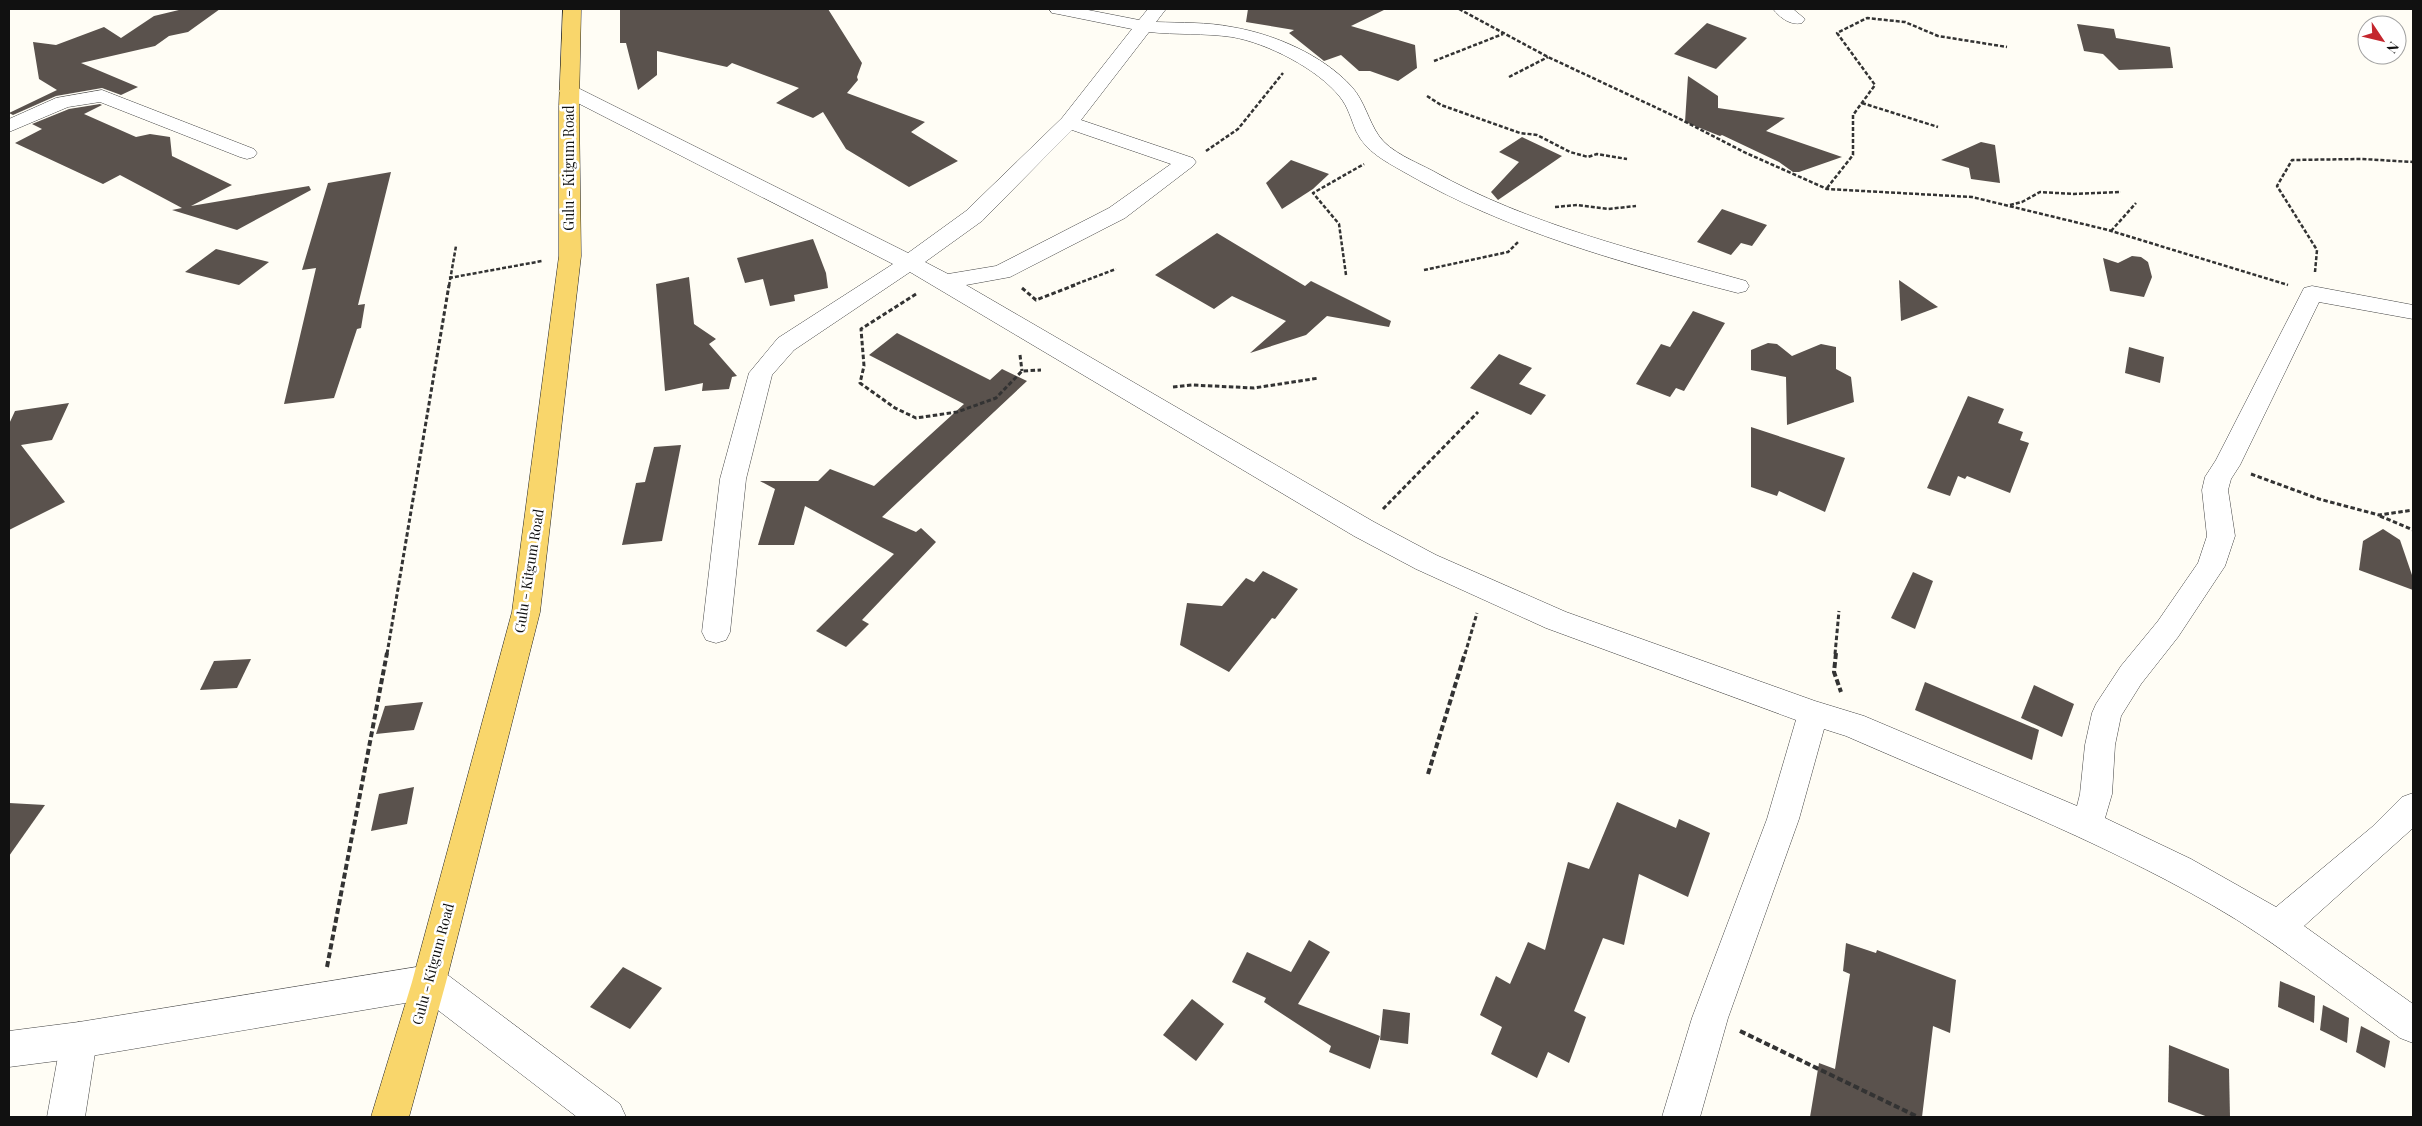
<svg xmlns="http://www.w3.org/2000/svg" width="2422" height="1126" font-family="'Playfair Display',serif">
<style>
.building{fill:#5a524d}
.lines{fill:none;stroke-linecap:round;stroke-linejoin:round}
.minor-casing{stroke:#444;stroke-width:1}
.tertiary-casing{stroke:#444;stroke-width:1}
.primary-casing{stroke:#222;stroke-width:1}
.path-far2{stroke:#333;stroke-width:2.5;stroke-dasharray:4 2;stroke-linecap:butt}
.path-far1{stroke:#333;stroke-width:3;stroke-dasharray:4.5 2.5;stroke-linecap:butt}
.path{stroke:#333;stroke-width:4;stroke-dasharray:6 3;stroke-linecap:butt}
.minor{fill:#fff;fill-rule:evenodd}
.tertiary{fill:#fff;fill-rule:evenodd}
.primary{fill:#f9d66b;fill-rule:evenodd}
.labels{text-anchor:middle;stroke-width:5;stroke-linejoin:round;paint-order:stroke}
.street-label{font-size:14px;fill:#111;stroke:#fff}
</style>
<rect width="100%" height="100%" fill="#fffdf5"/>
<!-- building -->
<g class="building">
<polygon points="183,9 220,9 188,32 169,36 155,46 81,63 138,87 121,95 102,88 56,96 13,115 9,113 57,90 39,79 33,42 56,45 104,27 121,38 154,16"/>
<polygon points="620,9 828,9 862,63 857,77 858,80 847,93 925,122 911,132 958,161 909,187 846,149 823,112 813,118 776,103 799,88 732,63 727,67 657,51 657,75 638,90 626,43 620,43"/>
<polygon points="1248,9 1386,9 1351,26 1415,45 1417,68 1398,81 1370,71 1359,71 1341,55 1324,61 1289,33 1294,30 1246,22"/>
<polygon points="1707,23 1747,38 1716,69 1674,54"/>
<polygon points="2077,24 2114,29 2116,38 2170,47 2173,68 2119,70 2103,54 2084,51"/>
<polygon points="1688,76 1718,96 1718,108 1785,118 1766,131 1842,157 1799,172 1793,172 1779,162 1722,135 1720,136 1685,122"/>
<polygon points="100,104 102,105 84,114 136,137 150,134 170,137 172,156 232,185 191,206 309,186 311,190 237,230 172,210 182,208 120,175 103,184 15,143 42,129 32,124 69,109"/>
<polygon points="1522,137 1562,156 1498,200 1491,192 1519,162 1499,152"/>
<polygon points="1981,142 1995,145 2000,183 1971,179 1969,168 1941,160"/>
<polygon points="1291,160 1329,174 1313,189 1282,209 1266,183"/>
<polygon points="391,172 358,305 365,304 361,328 357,329 334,398 284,404 316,268 302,270 328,183"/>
<polygon points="1722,209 1767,225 1752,246 1741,243 1731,255 1697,242"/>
<polygon points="1217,233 1305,286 1311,281 1391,321 1389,327 1327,316 1306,335 1250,353 1286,321 1232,296 1214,309 1155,275"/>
<polygon points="813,239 826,273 828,288 794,295 795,301 770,306 763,279 745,283 737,258"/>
<polygon points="216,249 269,262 239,285 185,272"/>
<polygon points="2132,256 2141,257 2148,262 2152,277 2144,297 2110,291 2103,258 2118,263"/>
<polygon points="689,277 694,324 716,339 709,344 737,376 732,377 729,389 702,391 703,383 665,391 656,284"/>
<polygon points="1899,280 1938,307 1901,321"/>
<polygon points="1693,311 1725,323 1684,391 1676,388 1670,397 1636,384 1661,344 1670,347"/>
<polygon points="897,333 990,380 1002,369 1027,381 882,517 916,532 921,528 936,542 862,620 869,624 846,647 816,631 894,554 805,506 794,545 758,545 775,489 760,481 818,481 830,469 874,486 964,404 869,355"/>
<polygon points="1768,343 1777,344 1792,356 1821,344 1836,347 1836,369 1851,377 1854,402 1787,425 1786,377 1751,370 1751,350"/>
<polygon points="2129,347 2164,357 2160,383 2125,373"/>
<polygon points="1499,354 1532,368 1519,384 1546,395 1531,415 1470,388"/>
<polygon points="1968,396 2004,409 1998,423 2023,432 2020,440 2029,443 2010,493 1967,476 1965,479 1958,476 1950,496 1927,488"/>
<polygon points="69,403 52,440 21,445 65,502 9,530 9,424 15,411"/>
<polygon points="1751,427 1845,458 1825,512 1779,491 1777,496 1751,487"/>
<polygon points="681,445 662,541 622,545 636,483 645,482 654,447"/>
<polygon points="2383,529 2400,540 2413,578 2413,590 2359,570 2363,541"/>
<polygon points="1263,571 1298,589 1275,619 1272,618 1229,672 1180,645 1187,603 1222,606 1246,578 1254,582"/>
<polygon points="1913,572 1933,581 1915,629 1891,618"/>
<polygon points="251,659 237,688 200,690 214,661"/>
<polygon points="1925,682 2039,730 2032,760 1915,710"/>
<polygon points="2034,685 2074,704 2062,737 2021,718"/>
<polygon points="423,702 414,730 376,734 385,706"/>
<polygon points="414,787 407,824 371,831 379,794"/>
<polygon points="1617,802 1676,828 1679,819 1710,833 1688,897 1639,874 1624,945 1603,938 1574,1011 1586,1017 1569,1063 1548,1052 1537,1078 1491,1054 1502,1027 1480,1015 1496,976 1510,984 1528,942 1545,950 1568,862 1589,869"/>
<polygon points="9,803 45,805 9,856"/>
<polygon points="1309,940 1330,952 1298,1004 1380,1036 1370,1069 1329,1052 1331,1046 1264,1002 1266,998 1232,982 1247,952 1291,972"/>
<polygon points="1846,943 1876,953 1877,950 1956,980 1950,1033 1933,1026 1922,1117 1810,1117 1819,1063 1835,1069 1850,974 1843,971"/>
<polygon points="623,967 662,988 630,1029 590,1007"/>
<polygon points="2280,981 2315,996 2314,1023 2278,1007"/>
<polygon points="1192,999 1224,1024 1196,1061 1163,1035"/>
<polygon points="2323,1005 2349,1018 2347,1043 2320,1030"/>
<polygon points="1383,1009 1410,1013 1408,1044 1380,1040"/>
<polygon points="2361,1026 2390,1041 2385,1068 2356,1052"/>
<polygon points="2169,1045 2229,1069 2230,1117 2208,1117 2168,1102"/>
</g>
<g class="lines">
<!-- minor casing -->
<g class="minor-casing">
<g id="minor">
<path d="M 1049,9 L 1083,9 L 1139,20 L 1148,9 L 1166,9 L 1156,22 C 1181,23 1207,22 1232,27 C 1274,34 1323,55 1352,87 C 1365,102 1368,120 1379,136 C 1390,152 1416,162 1433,171 C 1529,225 1640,251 1746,281 L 1749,286 L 1746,291 L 1738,293 C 1625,264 1506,231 1404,172 C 1385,161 1366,152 1356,131 C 1351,119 1348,107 1340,97 C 1318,69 1267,43 1232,37 C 1204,33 1176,35 1149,32 L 1081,120 L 1193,158 L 1196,162 L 1193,166 L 1125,218 L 1010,277 L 966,285 L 1374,522 L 1436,555 L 1566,612 L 1815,701 L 1864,716 L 2077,806 L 2080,794 L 2085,745 L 2092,713 L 2096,704 L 2121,666 L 2158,621 L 2198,563 L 2207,536 L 2202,490 L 2205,477 L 2216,460 L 2304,288 L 2312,286 L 2413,305 L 2413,319 L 2319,302 L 2240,465 L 2231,479 L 2228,490 L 2235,536 L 2225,566 L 2178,637 L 2141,684 L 2121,716 L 2115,745 L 2112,794 L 2105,818 L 2191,859 L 2276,907 L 2372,827 L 2402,797 L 2413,793 L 2413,828 L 2304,926 L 2413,1004 L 2413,1043 L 2400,1038 C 2338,993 2279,943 2212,905 C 2095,838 1969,790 1846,736 L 1824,729 L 1799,819 L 1728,1018 L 1700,1117 L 1662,1117 L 1692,1018 L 1767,819 L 1796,720 L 1546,628 L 1416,569 L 1354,536 L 910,272 L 794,350 L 772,375 L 746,479 L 730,632 L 726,640 L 716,643 L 706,640 L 702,632 L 720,479 L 749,373 L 778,338 L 893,264 L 562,95 L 559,91 L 562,87 L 576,87 L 908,253 L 966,211 L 1062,118 L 1132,29 L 1058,14 L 1052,13 ZM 1072,130 L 1171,164 L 1109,208 L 996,266 L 948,274 L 925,262 L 982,221 Z"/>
<path d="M 1773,9 L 1793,9 L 1805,19 L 1802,23 C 1791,26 1780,18 1773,9 Z"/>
<polygon points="102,90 254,149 257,153 254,157 247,159 240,157 100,102 68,107 9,132 9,119 56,98"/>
<polygon points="429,965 441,970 620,1104 626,1117 577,1117 417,994 412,982 417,970"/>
<polygon points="79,1022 92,1027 97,1040 85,1117 47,1117 61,1040 66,1027"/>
</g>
</g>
<!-- tertiary casing -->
<g class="tertiary-casing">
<polygon id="tertiary" points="429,965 441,970 446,982 441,994 429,999 79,1058 9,1067 9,1031 79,1022"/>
</g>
<!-- primary casing -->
<g class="primary-casing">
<polygon id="primary" points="563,9 581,9 579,106 581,256 540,612 446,982 409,1117 371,1117 412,982 512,612 559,256 559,106"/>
</g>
<!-- path-far2 -->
<g class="path-far2">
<polyline points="1459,9 1548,57 1674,116 1746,153 1827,189 1972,197 2108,230 2288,285"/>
<polyline points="1434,61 1503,34"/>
<polyline points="1509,77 1548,57"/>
<polyline points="1427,96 1441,105 1520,133 1537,135 1570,152 1588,157 1597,154 1627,159"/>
<polyline points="1862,103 1938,127"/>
<polyline points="1206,151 1238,129 1283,73"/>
<polyline points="1827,188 1853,155 1853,115 1875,85 1837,33 1867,18 1905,22 1938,36 2007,47"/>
<polyline points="2010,205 2022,202 2040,192 2074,194 2121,192"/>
<polyline points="1555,207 1577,205 1608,209 1636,206"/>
<polyline points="2111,231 2136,203"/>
<polyline points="1424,270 1508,252 1518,242"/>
<polyline points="2315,272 2317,250 2277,186 2292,160 2362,159 2413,162"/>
<polyline points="1346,275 1339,224 1313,193 1364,164"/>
<polyline points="449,278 542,261"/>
<polyline points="449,286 456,246"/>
<polyline points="1071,286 1116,269"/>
</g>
<!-- path-far1 -->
<g class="path-far1">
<polyline points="1022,288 1036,300 1075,285"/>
<polyline points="916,294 861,329 864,366 860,383 895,408 916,418 957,412 996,398 1022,371 1041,370"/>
<polyline points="1020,355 1022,371"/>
<polyline points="1173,387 1192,385 1254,388 1319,378"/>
<polyline points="2251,474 2319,499 2379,515 2413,510"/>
<polyline points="1383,509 1478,412"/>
<polyline points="2380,516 2413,530"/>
<polyline points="387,654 449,285"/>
<polyline points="1465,654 1477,613"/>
<polyline points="1835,654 1839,611"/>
</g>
<!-- path -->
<g class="path">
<polyline points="1836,653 1834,672 1841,692"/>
<polyline points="1428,774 1465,653"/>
<polyline points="327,967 387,653"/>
<polyline points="1740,1031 1918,1117"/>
</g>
<!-- minor -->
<use href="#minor" class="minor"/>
<!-- tertiary -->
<use href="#tertiary" class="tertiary"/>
<!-- primary -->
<use href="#primary" class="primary"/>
</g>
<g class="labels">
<!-- street labels -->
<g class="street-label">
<text transform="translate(569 168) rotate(-90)" y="5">Gulu - Kitgum Road</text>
<text transform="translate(529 571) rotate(-81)" y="5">Gulu - Kitgum Road</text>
<text transform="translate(433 964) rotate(-75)" y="5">Gulu - Kitgum Road</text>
</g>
</g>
<!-- border -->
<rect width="2422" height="1126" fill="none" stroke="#111111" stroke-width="20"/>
<!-- north arrow -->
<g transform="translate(2382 40) rotate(125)"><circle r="24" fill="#ffffff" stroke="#a0a0a0"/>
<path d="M0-4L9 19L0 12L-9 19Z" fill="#c4262e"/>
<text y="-8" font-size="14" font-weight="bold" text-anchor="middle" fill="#111111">N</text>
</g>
</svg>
